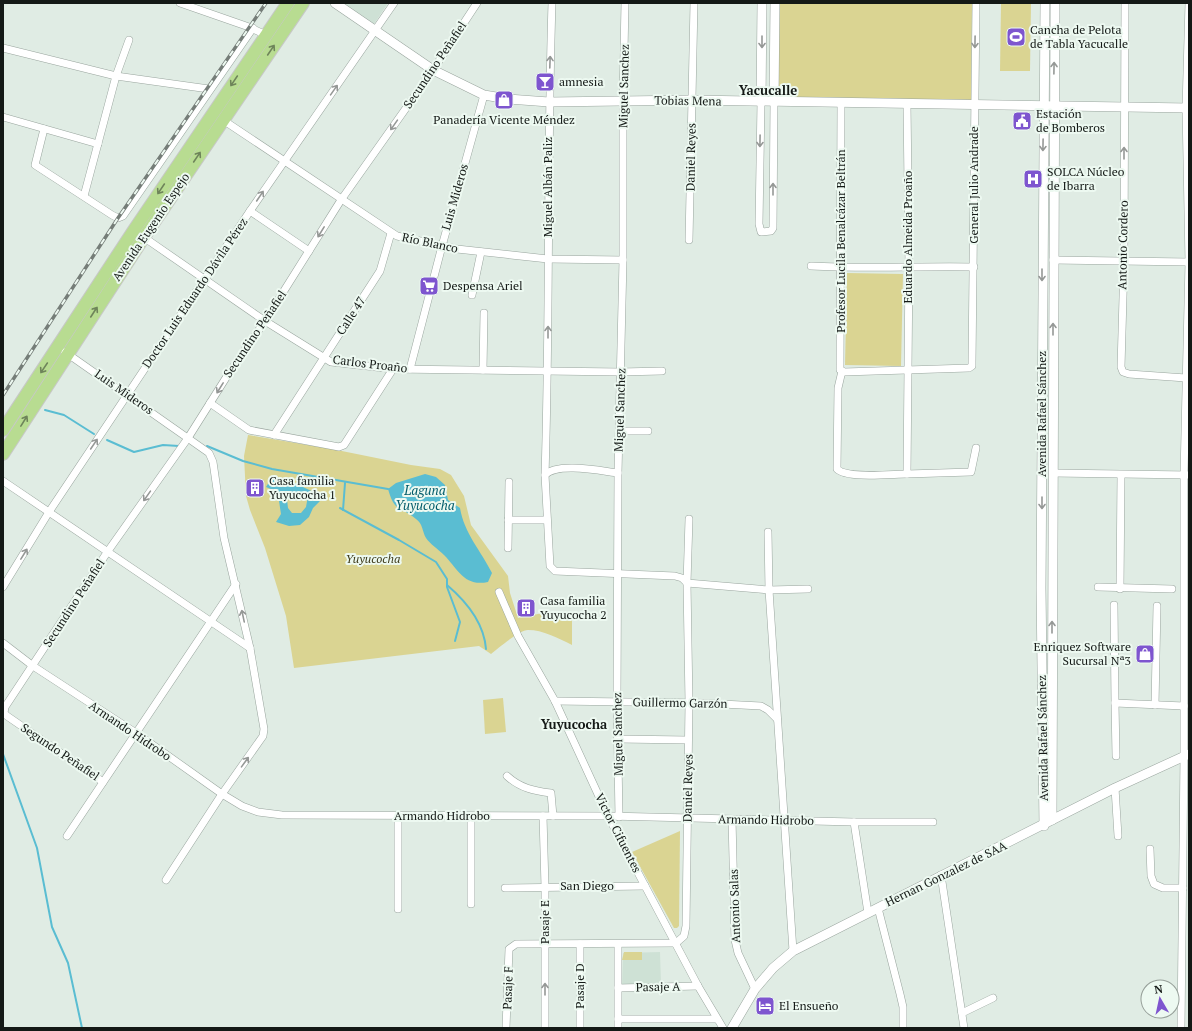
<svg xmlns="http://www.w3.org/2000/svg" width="1192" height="1031" font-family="'PT Serif',serif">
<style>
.built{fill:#cee1d5}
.green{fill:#dad492}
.water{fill:#5abdd2;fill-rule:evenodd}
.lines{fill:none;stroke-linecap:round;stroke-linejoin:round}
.stream{stroke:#5abdd2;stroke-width:2}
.minor-casing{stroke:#99a59e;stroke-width:8}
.tertiary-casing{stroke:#99a59e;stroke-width:10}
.primary-casing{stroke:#c7c8c7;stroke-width:14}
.minor{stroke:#fff;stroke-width:7}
.tertiary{stroke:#fff;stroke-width:9}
.primary{stroke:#b8dc91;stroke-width:12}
.rail-casing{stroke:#757d78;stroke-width:3.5}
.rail{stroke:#edf9f1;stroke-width:2;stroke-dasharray:6;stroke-linecap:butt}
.oneway{stroke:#959896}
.oneway2{stroke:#6e845a}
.labels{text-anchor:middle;stroke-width:4;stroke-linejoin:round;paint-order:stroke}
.poi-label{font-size:12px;fill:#141916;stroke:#edf9f1;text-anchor:start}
.street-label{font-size:12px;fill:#141916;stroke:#edf9f1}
.park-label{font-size:12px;font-style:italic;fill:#3d3a19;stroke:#edf9f1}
.neighbourhood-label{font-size:13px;font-weight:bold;fill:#141916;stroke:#edf9f1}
.water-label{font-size:13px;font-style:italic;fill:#005b6a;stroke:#edf9f1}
</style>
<rect width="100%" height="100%" fill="#e0ece4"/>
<!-- built -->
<g class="built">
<polygon points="341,3 388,3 374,24"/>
<polygon points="660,952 661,984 622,985 623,953"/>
</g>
<!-- green -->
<g class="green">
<polygon points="778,3 972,3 971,100 777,97"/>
<polygon points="1001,3 1031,3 1030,71 1000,71"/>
<polygon points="847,273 903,274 901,366 845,365"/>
<path d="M 248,435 L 332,449 L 411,465 L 440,469 L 451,475 L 464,496 L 471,525 L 508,576 L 510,593 L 518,618 L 543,613 L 572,617 L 572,645 C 558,638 543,630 528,630 C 520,630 498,648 491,654 L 479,646 L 294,668 L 286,616 L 265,548 L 250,510 L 246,496 L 244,456 Z"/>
<polygon points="503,698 506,732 485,734 483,700"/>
<polygon points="680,831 679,926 677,928 674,928 632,852"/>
<polygon points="624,952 642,952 642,960 622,960"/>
</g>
<!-- water -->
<g class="water">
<path d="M 425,474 L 436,477 L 445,485 L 448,500 L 460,508 C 464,533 481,551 492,573 L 488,582 C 464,587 458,569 444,555 C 438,549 430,544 426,538 C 422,531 423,524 416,519 C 401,506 395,514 388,489 L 396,483 Z"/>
<path d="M 273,476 L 284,481 L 290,481 L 320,495 L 320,501 L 313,508 L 309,517 L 300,525 L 289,526 L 276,522 L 281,514 L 279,501 L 273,490 L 266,487 ZM 286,491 L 299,493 L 308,496 L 306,507 L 301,513 L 292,513 L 288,508 Z"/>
</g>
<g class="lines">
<!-- stream -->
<g class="stream">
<polyline points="45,410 64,415 94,434"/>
<polyline points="107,440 134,452 163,445 179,446"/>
<polyline points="207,446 243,461 272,469 388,489"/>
<polyline points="340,508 399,540 436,562 447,579 447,587 460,622 455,641"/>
<polyline points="343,510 345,483"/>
<path d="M 447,585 C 467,602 484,623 486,649"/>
<polyline points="3,754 37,848 52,927 68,963 82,1028"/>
</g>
<!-- minor casing -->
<g class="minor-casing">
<g id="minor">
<polyline points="180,3 249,27 266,35"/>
<polyline points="1125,3 1124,262 1121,367 1123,372 1129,374 1186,378"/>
<polyline points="3,48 116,76 209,89"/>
<polyline points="761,102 759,224 761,232 771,231 773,228 774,102"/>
<polyline points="841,103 840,370 844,372 969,368 972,366 972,362 976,3"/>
<polyline points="3,117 98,144"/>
<polyline points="223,120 397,236 457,249 548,259 623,260"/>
<polyline points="44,129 35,165 112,215 118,218 123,216 253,28"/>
<polyline points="84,196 116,76 129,40"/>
<polyline points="250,211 309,251"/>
<polyline points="142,236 265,321 331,362 393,369 621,372 662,371"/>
<polyline points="689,240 694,3"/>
<polyline points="1053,260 1189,262"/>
<path d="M 811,266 C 865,269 920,266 974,267"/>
<polyline points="472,295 481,252"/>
<polyline points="65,352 209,453 213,462 224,538 250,648 264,729 263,736 222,794 166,880"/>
<polyline points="410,369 442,246 484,95"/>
<polyline points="483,370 484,313"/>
<path d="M 842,371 L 838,388 L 837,469 C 847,479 892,474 907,474 L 909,265 L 907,104"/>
<polyline points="210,403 249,430 339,447 344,445 393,369"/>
<polyline points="619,431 648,431"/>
<polyline points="274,435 380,271 391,233"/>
<polyline points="1053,473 1189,475"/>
<polyline points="907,474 971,472 976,448"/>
<path d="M 545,475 C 550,318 547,160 552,3"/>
<polyline points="3,481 250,648"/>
<polyline points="689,519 687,583 769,590 808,589"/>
<polyline points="508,520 547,520"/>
<polyline points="768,532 769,590 793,951"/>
<polyline points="508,548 509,482"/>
<polyline points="3,587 49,512 250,211 394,3"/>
<polyline points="1098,587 1172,589"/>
<polyline points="1120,589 1121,475"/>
<polyline points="499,592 518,636 555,701 608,816 698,986 723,1028"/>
<polyline points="1114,605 1115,703 1184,706"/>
<polyline points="3,643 33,666 136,733 222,794 242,806 258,812 282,815 608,816 854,822 933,822"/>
<polyline points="555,701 702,703 761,706 768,710 777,719"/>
<polyline points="1115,703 1116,756"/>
<polyline points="1155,705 1157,606"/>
<polyline points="618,739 688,740"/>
<path d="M 507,776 C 520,788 534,791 551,793 L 553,816"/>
<polyline points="103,782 7,716 4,713 5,707 108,551 188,438 229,373 265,321 341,200 433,70 477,3"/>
<polyline points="1115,788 1118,836"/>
<polyline points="398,816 398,909"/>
<polyline points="471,816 471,904"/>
<polyline points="543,816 545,887 545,1028"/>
<polyline points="619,817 617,702 618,473 623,260 623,101 625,3"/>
<polyline points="732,819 735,940 738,953 755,989"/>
<polyline points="854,822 868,913"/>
<polyline points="67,836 236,584"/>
<polyline points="1150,849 1151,876 1154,884 1163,888 1183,888"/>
<polyline points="941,875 964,1028"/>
<polyline points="505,888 645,886"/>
<polyline points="878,908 900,994 903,1007 903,1028"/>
<polyline points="580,944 580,1028"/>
<polyline points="618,944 618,1028"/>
<polyline points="618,988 698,986"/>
<polyline points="962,1013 993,998"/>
<polyline points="618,1019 717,1019"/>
<path d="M 506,1028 L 509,949 L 516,944 L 676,943 L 684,936 L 686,926 L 689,703 L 687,583 L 682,578 L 675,576 L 555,571 L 550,566 L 545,475 C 557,462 601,471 618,473"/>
<polyline points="1181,1028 1184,756 1184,475 1189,262 1186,108 1189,3"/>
</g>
</g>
<!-- tertiary casing -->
<g class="tertiary-casing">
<g id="tertiary">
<polyline points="335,3 433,70 484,95 508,99 549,102 693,100 1189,108"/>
<polyline points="761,102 762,3"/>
<polyline points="774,102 775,3"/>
<polyline points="1052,820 1055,3"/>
<polyline points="1044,826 1041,588 1045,3"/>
<polyline points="732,1028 755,989 773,968 793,951 1115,788 1189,754"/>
</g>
</g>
<!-- primary casing -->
<g class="primary-casing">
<g id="primary">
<polyline points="3,430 134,230 288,3"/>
<polyline points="3,454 144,237 303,3"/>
</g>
</g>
<!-- minor -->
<use href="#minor" class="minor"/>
<!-- tertiary -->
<use href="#tertiary" class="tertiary"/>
<!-- primary -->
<use href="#primary" class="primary"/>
<!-- rail casing -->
<g class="rail-casing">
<polyline id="rail" points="3,395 118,218 266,3"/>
</g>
<!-- rail -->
<use href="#rail" class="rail"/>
</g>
<!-- one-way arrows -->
<defs><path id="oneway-shaft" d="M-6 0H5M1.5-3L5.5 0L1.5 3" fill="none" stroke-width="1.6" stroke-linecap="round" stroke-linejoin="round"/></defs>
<g class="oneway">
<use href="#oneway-shaft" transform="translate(762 42) rotate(90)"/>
<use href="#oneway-shaft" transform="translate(975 42) rotate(91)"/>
<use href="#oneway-shaft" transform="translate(550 62) rotate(-88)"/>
<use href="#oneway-shaft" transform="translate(1054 68) rotate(-89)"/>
<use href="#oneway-shaft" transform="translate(334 90) rotate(-55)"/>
<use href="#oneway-shaft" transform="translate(394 125) rotate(125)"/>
<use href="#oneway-shaft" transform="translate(760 141) rotate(91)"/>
<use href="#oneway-shaft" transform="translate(1043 145) rotate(91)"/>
<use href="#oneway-shaft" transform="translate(1124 153) rotate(-90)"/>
<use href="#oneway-shaft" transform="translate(773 189) rotate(-90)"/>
<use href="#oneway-shaft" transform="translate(260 196) rotate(-56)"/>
<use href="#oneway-shaft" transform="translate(321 232) rotate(122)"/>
<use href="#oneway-shaft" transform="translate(1042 275) rotate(90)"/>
<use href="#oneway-shaft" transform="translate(1053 329) rotate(-90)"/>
<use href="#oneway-shaft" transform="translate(548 332) rotate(-90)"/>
<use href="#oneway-shaft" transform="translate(220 388) rotate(122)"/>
<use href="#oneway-shaft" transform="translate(94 444) rotate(-56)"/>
<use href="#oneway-shaft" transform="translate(147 496) rotate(125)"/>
<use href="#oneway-shaft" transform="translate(1042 503) rotate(90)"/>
<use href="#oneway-shaft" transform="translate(24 554) rotate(-58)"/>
<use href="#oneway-shaft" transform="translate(243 616) rotate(-102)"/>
<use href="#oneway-shaft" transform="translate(1052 627) rotate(-90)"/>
<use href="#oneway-shaft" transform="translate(245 762) rotate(-54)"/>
<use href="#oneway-shaft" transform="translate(545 989) rotate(-90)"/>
</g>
<g class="oneway2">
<use href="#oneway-shaft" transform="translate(271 50) rotate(-56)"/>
<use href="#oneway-shaft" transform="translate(234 81) rotate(124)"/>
<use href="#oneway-shaft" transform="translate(197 157) rotate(-56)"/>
<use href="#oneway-shaft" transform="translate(161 189) rotate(124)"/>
<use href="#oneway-shaft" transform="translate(94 312) rotate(-57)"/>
<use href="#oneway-shaft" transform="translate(44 368) rotate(124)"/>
<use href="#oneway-shaft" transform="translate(24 421) rotate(-58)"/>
</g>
<!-- icons -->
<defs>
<g id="stadium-square" transform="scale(1)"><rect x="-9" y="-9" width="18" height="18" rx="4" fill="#7e55cf" stroke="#edf9f1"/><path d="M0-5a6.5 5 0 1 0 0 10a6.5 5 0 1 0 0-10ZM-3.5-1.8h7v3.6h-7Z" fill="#fff"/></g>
<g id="bar-square" transform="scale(1)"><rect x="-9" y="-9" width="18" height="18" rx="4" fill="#7e55cf" stroke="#edf9f1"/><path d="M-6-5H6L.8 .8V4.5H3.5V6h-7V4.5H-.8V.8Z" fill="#fff"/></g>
<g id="shop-square" transform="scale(1)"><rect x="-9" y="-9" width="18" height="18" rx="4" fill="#7e55cf" stroke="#edf9f1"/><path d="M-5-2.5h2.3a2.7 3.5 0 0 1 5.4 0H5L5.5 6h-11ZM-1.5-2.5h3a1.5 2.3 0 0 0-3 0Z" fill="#fff"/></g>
<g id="civic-square" transform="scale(1)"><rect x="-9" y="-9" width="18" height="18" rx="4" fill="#7e55cf" stroke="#edf9f1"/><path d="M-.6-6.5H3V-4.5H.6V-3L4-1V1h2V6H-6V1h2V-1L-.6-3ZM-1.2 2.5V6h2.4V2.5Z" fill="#fff"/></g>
<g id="hospital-square" transform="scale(1)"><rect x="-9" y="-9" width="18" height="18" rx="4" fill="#7e55cf" stroke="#edf9f1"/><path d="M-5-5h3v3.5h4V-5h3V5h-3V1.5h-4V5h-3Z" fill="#fff"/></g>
<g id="supermarket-square" transform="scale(1)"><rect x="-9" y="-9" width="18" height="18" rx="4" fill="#7e55cf" stroke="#edf9f1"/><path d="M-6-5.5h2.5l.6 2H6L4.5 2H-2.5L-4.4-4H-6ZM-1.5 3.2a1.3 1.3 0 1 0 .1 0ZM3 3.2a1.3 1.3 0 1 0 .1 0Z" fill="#fff"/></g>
<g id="building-square" transform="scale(1)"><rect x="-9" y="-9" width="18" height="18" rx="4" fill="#7e55cf" stroke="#edf9f1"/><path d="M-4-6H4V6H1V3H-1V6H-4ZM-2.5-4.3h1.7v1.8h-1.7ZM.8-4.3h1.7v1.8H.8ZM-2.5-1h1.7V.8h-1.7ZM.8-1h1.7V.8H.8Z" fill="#fff"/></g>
<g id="hotel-square" transform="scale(1)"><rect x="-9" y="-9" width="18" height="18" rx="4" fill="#7e55cf" stroke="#edf9f1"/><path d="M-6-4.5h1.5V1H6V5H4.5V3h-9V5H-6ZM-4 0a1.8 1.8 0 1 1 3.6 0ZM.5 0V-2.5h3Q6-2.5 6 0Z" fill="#fff"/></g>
</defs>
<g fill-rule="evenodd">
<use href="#stadium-square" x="1016" y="37"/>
<use href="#bar-square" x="545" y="82"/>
<use href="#shop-square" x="504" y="100"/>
<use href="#civic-square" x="1022" y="121"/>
<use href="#hospital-square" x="1033" y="179"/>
<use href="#supermarket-square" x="429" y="286"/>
<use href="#building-square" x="255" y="488"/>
<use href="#building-square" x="526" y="608"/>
<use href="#shop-square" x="1145" y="654"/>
<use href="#hotel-square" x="765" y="1006"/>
</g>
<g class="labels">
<!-- poi labels -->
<g class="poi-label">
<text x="1030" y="34">Cancha de Pelota<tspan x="1030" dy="14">de Tabla Yacucalle</tspan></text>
<text x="559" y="86">amnesia</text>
<text x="1036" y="118">Estación<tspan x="1036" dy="14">de Bomberos</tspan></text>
<text x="504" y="124" text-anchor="middle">Panadería Vicente Méndez</text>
<text x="1047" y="176">SOLCA Núcleo<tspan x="1047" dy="14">de Ibarra</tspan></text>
<text x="443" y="290">Despensa Ariel</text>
<text x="269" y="485">Casa familia<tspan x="269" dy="14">Yuyucocha 1</tspan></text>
<text x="540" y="605">Casa familia<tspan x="540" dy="14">Yuyucocha 2</tspan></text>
<text x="1131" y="651" text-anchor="end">Enriquez Software<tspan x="1131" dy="14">Sucursal Nª3</tspan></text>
<text x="779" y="1010">El Ensueño</text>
</g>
<!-- street labels -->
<g class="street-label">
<text transform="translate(435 65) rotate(-56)" y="4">Secundino Peñafiel</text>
<text transform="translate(624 86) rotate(-89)" y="4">Miguel Sanchez</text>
<text transform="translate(688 101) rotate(1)" y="4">Tobias Mena</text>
<text transform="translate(691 157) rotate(-89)" y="4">Daniel Reyes</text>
<text transform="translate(974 185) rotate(-90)" y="4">General Julio Andrade</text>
<text transform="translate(548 187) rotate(-90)" y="4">Miguel Albán Paliz</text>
<text transform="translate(455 197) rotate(-74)" y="4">Luis Mideros</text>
<text transform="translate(151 227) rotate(-56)" y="4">Avenida Eugenio Espejo</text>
<text transform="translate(908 237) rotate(-90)" y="4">Eduardo Almeida Proaño</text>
<text transform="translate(841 241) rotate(-90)" y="4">Profesor Lucila Benalcázar Beltrán</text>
<text transform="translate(430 243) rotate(12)" y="4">Río Blanco</text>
<text transform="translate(1123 245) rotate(-89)" y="4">Antonio Cordero</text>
<text transform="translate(195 293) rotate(-56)" y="4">Doctor Luis Eduardo Dávila Pérez</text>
<text transform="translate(351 316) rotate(-57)" y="4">Calle 47</text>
<text transform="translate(255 334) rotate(-56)" y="4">Secundino Peñafiel</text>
<text transform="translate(370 364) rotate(7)" y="4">Carlos Proaño</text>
<text transform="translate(124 392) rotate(35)" y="4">Luis Mideros</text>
<text transform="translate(620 410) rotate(-88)" y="4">Miguel Sanchez</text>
<text transform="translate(1042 414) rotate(-90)" y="4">Avenida Rafael Sánchez</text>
<text transform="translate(74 603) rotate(-57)" y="4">Secundino Peñafiel</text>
<text transform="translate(680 703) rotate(1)" y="4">Guillermo Garzón</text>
<text transform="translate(130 731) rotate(34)" y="4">Armando Hidrobo</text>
<text transform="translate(618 734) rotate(-91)" y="4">Miguel Sanchez</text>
<text transform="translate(1043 738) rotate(-91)" y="4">Avenida Rafael Sánchez</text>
<text transform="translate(60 752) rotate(34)" y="4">Segundo Peñafiel</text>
<text transform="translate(688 788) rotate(-89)" y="4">Daniel Reyes</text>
<text x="442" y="820">Armando Hidrobo</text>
<text transform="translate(766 820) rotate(1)" y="4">Armando Hidrobo</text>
<text transform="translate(618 833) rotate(63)" y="4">Victor Cifuentes</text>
<text transform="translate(946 874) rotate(-26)" y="4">Hernan Gonzalez de SAA</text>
<text x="587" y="890">San Diego</text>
<text transform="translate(735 906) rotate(-92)" y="4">Antonio Salas</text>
<text transform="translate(545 922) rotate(-90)" y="4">Pasaje E</text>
<text transform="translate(580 986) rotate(-90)" y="4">Pasaje D</text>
<text transform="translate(658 987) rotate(-1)" y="4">Pasaje A</text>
<text transform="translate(508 988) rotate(-88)" y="4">Pasaje F</text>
</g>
<!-- park labels -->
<g class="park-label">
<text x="373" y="563">Yuyucocha</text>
</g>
<!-- neighbourhood labels -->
<g class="neighbourhood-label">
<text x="768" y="95">Yacucalle</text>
<text x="574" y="729">Yuyucocha</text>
</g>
<!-- water labels -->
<g class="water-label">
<text x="425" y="495">Laguna<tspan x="425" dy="15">Yuyucocha</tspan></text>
</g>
</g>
<!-- border -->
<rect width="1192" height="1031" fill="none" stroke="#141916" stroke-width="8"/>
<!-- north arrow -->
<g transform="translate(1160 999) rotate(351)"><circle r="19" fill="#edf9f1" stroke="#969f99"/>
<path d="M0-3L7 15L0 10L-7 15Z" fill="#7e55cf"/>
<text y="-6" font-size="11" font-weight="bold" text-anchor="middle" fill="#141916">N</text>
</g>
</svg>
